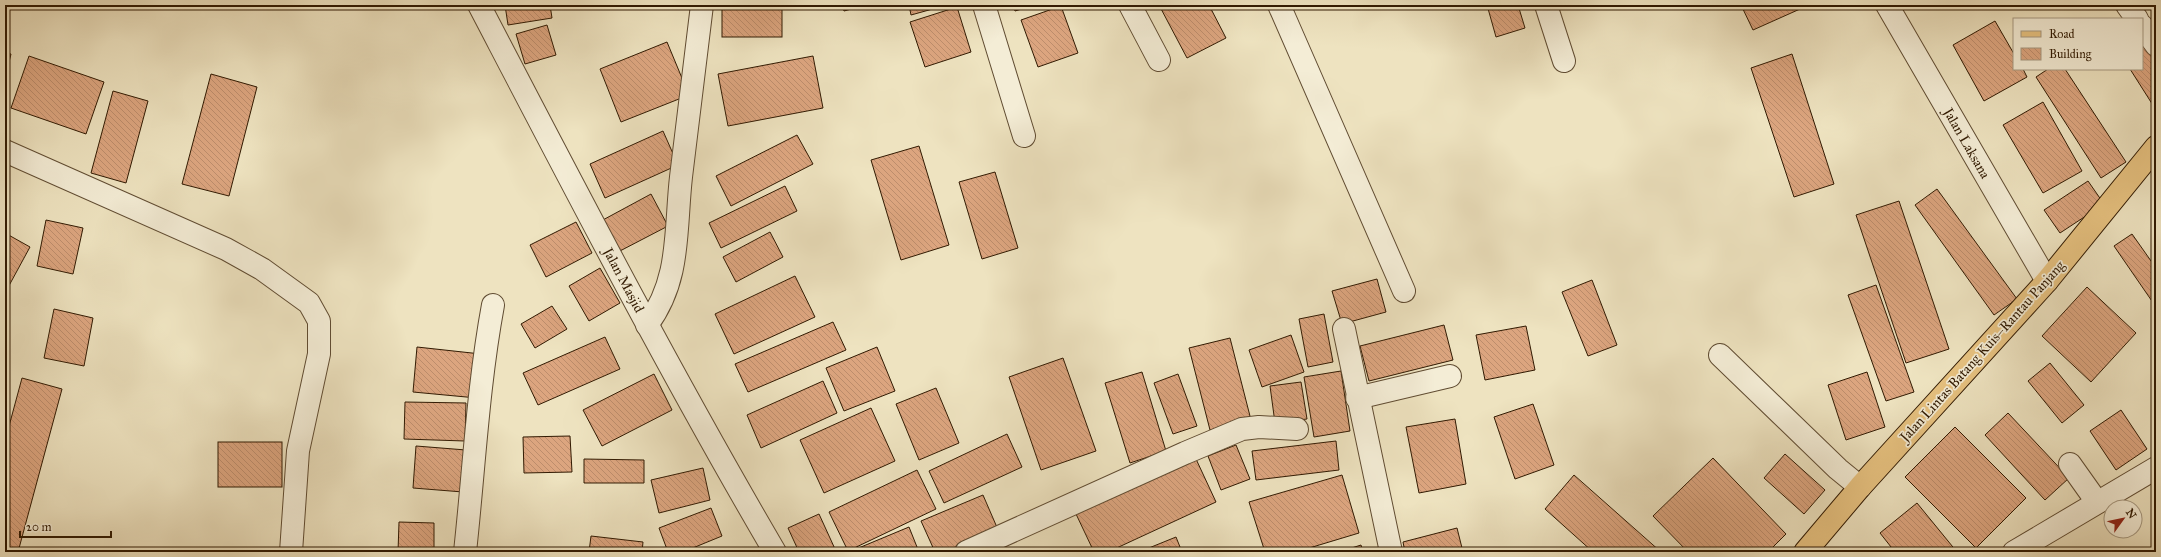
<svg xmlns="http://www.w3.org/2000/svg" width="2161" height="557" font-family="'IM FELL Great Primer',serif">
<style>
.building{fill:url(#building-back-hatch);stroke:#311a02}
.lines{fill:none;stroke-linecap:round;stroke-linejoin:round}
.minor-casing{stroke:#604c32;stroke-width:24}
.major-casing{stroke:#311a02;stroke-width:24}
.minor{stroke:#f4edd6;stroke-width:22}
.major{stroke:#e7c280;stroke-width:22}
.labels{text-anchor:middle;stroke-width:3.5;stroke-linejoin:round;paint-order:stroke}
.street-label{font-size:14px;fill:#311a02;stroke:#f4edd6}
</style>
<defs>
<pattern id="building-back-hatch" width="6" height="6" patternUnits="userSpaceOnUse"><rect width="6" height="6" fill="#dca57f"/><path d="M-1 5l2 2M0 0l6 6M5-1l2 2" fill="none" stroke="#bd8d6c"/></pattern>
</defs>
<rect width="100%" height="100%" fill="#eee3c0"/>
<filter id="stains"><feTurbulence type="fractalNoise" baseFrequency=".005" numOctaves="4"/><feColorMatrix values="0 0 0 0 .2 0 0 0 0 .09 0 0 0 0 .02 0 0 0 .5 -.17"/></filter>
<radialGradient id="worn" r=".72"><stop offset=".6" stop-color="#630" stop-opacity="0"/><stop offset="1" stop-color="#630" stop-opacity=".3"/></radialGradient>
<!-- building -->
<g class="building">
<polygon points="505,5 550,5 552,18 508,25"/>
<rect x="722" y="5" width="60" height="32"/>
<polygon points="842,5 866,5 844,11"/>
<polygon points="909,5 947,5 911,15"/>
<polygon points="1013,5 1035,5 1015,11"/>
<polygon points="1159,5 1209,5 1226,38 1187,58"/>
<polygon points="1487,5 1518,5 1525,28 1496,37"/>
<polygon points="1741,5 1809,5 1753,30"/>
<polygon points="1061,6 1078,53 1038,67 1021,20"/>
<polygon points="957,7 971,52 925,67 910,22"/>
<polygon points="1995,21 2014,54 2014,69 2023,69 2027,77 1984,101 1953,45"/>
<polygon points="547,25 556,55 525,64 516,34"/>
<polygon points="2142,39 2156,61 2156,110 2130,69 2142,69"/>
<polygon points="667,42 689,95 621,122 600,69"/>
<polygon points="5,53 11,54 5,78"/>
<polygon points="1792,54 1834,184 1794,197 1751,68"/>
<polygon points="29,56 104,82 86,134 11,108"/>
<polygon points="813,56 823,108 728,126 718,74"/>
<polygon points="2048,69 2065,69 2126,162 2101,178 2036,77"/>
<polygon points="211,74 257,87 229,196 182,184"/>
<polygon points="113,91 148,101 126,183 91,173"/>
<polygon points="2043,102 2082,171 2043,193 2003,125"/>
<polygon points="663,131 678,165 605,198 590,164"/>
<polygon points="797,135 813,164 731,206 716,176"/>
<polygon points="919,146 949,245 901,260 871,160"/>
<polygon points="995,172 1018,248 982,259 959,182"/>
<polygon points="2088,181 2104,204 2060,233 2044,210"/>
<polygon points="785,186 797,211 721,248 709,223"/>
<polygon points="1937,189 2017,299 1994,315 1915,205"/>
<polygon points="651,194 668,226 618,252 601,221"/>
<polygon points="1899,201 1949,349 1906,363 1856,215"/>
<polygon points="46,220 83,228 73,274 37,266"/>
<polygon points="576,222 592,253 546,277 530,245"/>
<polygon points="770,232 783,257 736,282 723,257"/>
<polygon points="5,233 30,247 5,293"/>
<polygon points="2132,234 2156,268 2156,307 2114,246"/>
<polygon points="600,268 620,303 589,321 569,286"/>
<polygon points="795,276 815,317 734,354 715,314"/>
<polygon points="1377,279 1386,312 1342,324 1332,291"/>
<polygon points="1592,280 1617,345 1588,356 1562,292"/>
<polygon points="1876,285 1914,392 1886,401 1848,295"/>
<polygon points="2087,287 2136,333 2091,382 2042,336"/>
<polygon points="552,306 567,329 535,348 521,324"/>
<polygon points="54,309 93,318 84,366 44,358"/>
<polygon points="1324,314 1333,362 1308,367 1299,319"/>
<polygon points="833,322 846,350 748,392 735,364"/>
<polygon points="1444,325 1453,360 1369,381 1360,346"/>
<polygon points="1526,326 1535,370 1485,380 1476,335"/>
<polygon points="1291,335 1304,372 1262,387 1249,350"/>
<polygon points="605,337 620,369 538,405 523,373"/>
<polygon points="1230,338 1251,420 1210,430 1189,348"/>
<polygon points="417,347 481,354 477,398 413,392"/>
<polygon points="877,347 895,391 844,411 826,368"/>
<polygon points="1063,358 1096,451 1041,470 1009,377"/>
<polygon points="2050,363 2084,405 2062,423 2028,381"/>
<polygon points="1341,371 1350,431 1314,437 1304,377"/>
<polygon points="1142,372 1166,451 1130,463 1105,383"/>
<polygon points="1867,372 1885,427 1846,440 1828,385"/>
<polygon points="654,374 672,410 602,446 583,410"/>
<polygon points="1178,374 1197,426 1173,434 1154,383"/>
<polygon points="22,378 62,389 18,552 5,552 5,441"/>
<polygon points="823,381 837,413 761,448 747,415"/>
<polygon points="1301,382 1307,419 1275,423 1270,386"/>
<polygon points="936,388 959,443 919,460 896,404"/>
<polygon points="405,402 466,403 465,441 404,439"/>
<polygon points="1533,404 1554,465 1515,479 1494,417"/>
<polygon points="871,408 895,461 824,493 800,440"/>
<polygon points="2121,410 2147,449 2116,470 2090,431"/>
<polygon points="2008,413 2069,478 2045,500 1985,435"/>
<polygon points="1455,419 1466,484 1419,493 1406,427"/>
<polygon points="1955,427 2026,498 1976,548 1905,477"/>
<polygon points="1007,434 1022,467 944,503 929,471"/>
<polygon points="570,436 572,472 524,473 523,437"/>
<polygon points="1336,441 1339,470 1256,480 1252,451"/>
<rect x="218" y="442" width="64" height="45"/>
<polygon points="1236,445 1250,479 1221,490 1208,456"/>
<polygon points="416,446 466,450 463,492 413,488"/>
<polygon points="1785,454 1825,490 1804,514 1764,478"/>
<polygon points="1713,458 1786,534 1768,552 1688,552 1653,516"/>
<polygon points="584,459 644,460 644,483 584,483"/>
<polygon points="1196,459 1216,502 1108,552 1094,552 1076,514"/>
<polygon points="703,468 710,500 659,513 651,480"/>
<polygon points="917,470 936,509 848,551 829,512"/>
<polygon points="1342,475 1359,533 1296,552 1265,552 1249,502"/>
<polygon points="1574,475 1661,552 1593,552 1545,509"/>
<polygon points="983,495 999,532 951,552 935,552 921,521"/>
<polygon points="1917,503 1957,552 1895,552 1880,533"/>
<polygon points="711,508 722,536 683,552 668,552 659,528"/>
<polygon points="819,514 835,549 828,552 799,552 788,528"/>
<polygon points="399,522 434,523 434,552 398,552"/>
<polygon points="909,527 919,552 849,552"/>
<polygon points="1457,528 1463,552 1405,552 1403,542"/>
<polygon points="591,536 643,542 642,552 589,552"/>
<polygon points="1176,537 1182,552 1139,552"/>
<polygon points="1361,545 1363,552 1339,552"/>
</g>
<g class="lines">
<!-- minor casing -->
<g class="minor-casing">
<g id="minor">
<path d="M 479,5 C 575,189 670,373 775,552"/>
<polyline points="984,5 1024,136"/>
<polyline points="1130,5 1159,60"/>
<polyline points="1279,5 1404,291"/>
<polyline points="1546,5 1564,61"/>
<polyline points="1887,5 2047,281"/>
<polyline points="2127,5 2137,19"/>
<polyline points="2142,26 2156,45"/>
<polyline points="5,151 226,249 262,269 309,303 319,321 319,354 298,451 291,552"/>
<path d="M 647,325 C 681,280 675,230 681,177 C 688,119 695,62 702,5"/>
<polyline points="1344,329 1391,552"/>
<polyline points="1720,355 1838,469 1860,487"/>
<polyline points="1357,398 1450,376"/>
<polyline points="2070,464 2097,502"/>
<path d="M 465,552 C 474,470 478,386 493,305"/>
<polyline points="966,552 1185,453 1242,429 1259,427 1297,429"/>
<polyline points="2014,552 2156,468"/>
</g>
</g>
<!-- major casing -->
<g class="major-casing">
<polyline id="major" points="1805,552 1860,487 2047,281 2156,147"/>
</g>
<!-- minor -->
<use href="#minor" class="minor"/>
<!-- major -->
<use href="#major" class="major"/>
</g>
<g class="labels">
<!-- street labels -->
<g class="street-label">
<text transform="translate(1967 143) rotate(60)" y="5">Jalan Laksana</text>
<text transform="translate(624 280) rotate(62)" y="5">Jalan Masjid</text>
<text transform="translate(1982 351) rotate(-48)" y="5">Jalan Lintas Batang Kuis–Rantau Panjang</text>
</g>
</g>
<!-- margin -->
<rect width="2161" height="557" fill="none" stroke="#eee3c0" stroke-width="20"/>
<rect x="6" y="6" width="2149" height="545" fill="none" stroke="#311a02" stroke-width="2"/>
<rect x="10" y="10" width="2141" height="537" fill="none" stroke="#311a02"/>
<!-- legend -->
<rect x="2013" y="18" width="130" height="52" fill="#f4edd6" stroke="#a69981"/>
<rect x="2021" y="31" width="20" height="6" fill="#e7c280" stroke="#a69981"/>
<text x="2049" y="38" font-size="12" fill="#311a02">Road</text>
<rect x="2021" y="48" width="20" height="12" fill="url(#building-back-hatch)" stroke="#a69981"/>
<text x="2049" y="58" font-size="12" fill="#311a02">Building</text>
<!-- north arrow -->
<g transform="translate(2123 519) rotate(57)"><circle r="19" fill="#f4edd6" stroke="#a69981"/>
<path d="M0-3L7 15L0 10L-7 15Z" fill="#8f2418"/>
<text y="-6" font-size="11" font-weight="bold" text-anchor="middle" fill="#311a02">N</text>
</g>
<!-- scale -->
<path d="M20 531v6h91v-6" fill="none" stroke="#311a02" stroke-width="2"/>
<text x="26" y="531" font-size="12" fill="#311a02" stroke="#f4edd6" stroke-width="3" paint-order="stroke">20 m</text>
<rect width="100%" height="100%" filter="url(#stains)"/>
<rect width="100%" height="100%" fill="url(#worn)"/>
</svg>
